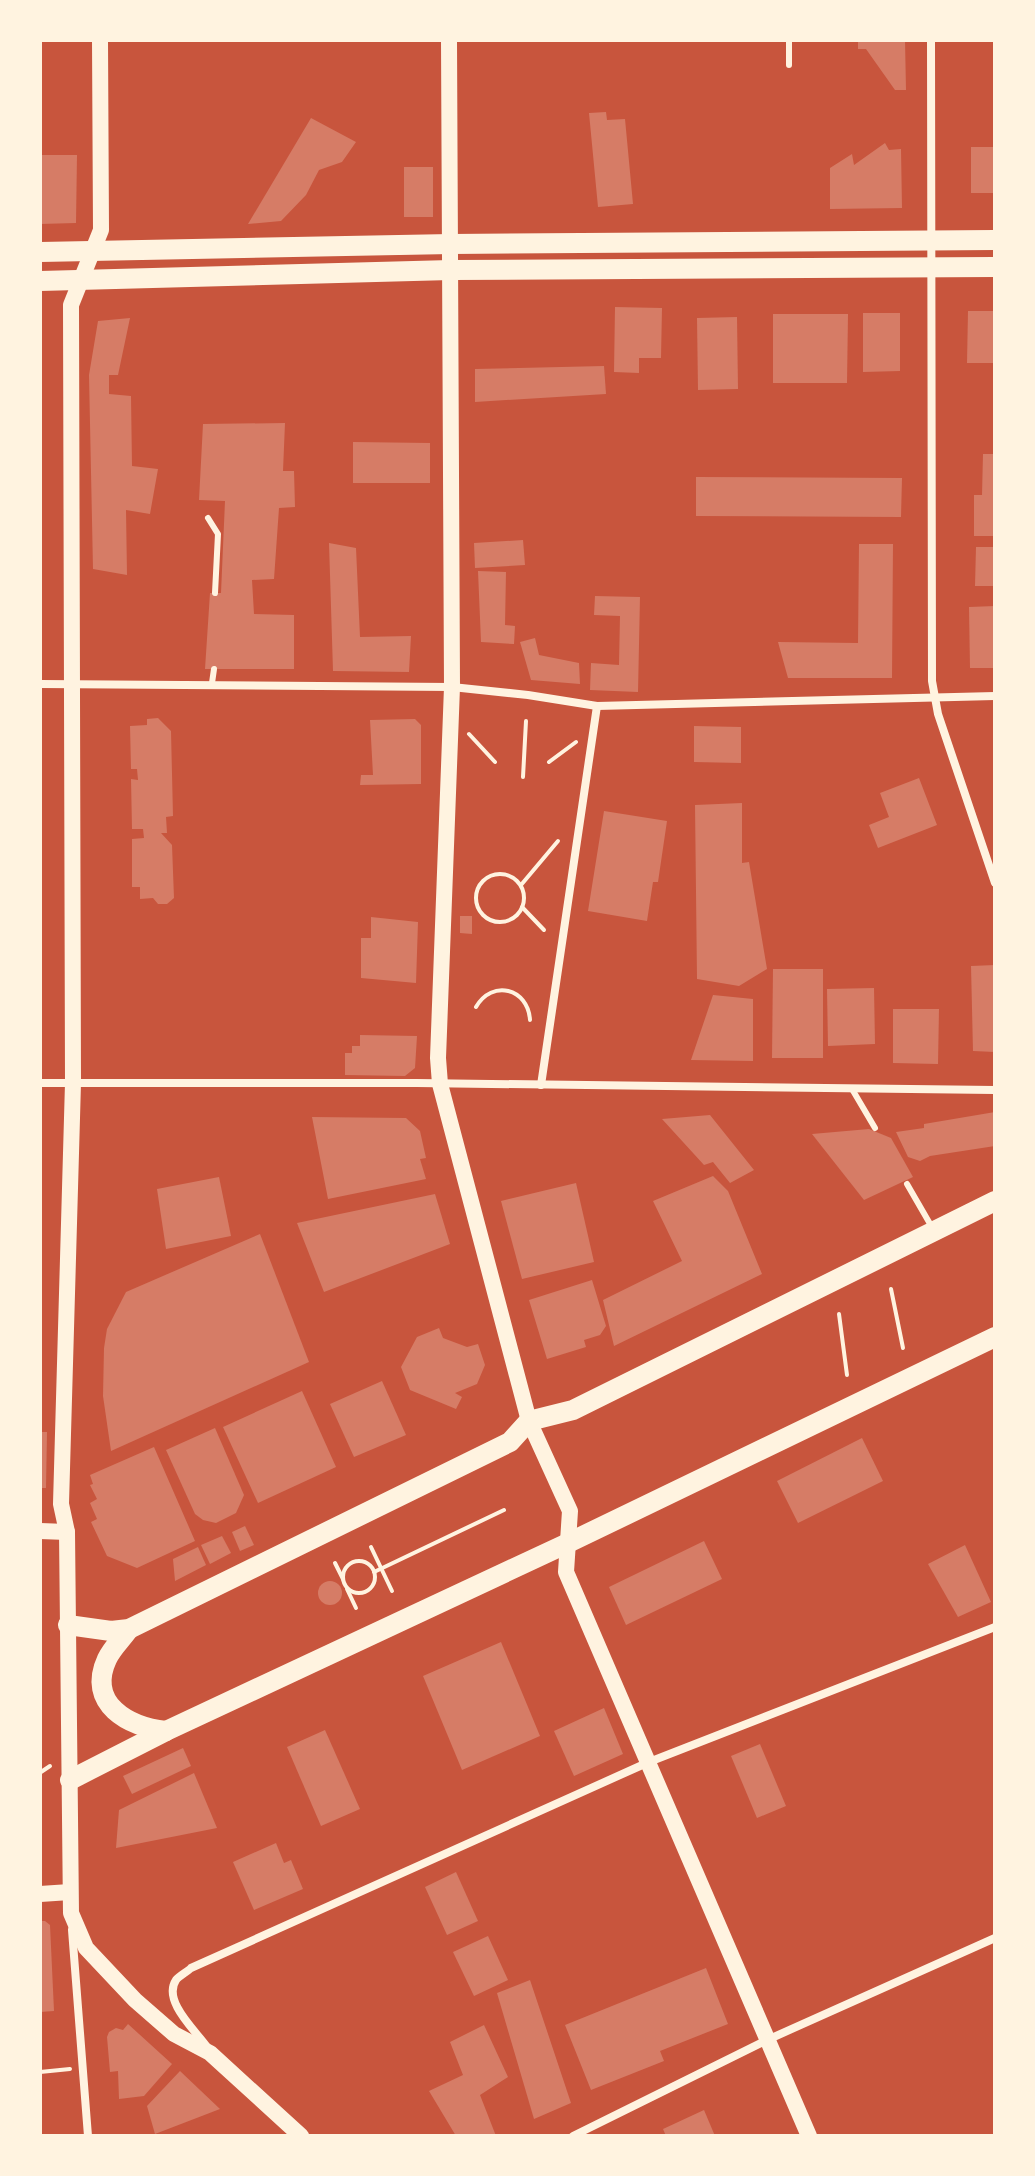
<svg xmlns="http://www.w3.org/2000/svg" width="1035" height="2176" font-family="Lato,sans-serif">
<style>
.building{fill:#d67c66}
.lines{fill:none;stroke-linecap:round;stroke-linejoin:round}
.path{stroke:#fff3e0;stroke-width:4}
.service{stroke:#fff3e0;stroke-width:6}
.minor{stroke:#fff3e0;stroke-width:8}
.secondary{stroke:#fff3e0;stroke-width:16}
.primary{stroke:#fff3e0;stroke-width:20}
</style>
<rect width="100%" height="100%" fill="#c8553d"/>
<!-- building -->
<g class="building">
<polygon points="858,40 905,40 906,90 895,90 866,49 858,49"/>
<polygon points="606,112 607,120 625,119 633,204 598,207 589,113"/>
<polygon points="311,118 356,142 342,162 319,170 306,195 281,221 248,224"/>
<polygon points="885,143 889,150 901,149 902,208 830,209 830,168 852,154 854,165"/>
<rect x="971" y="147" width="24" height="46"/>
<polygon points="40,155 77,155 76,223 40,224"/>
<rect x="404" y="167" width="29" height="50"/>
<polygon points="615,307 662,308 661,358 639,358 639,373 614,372"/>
<polygon points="968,311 995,311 995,363 967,363"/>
<polygon points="863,313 900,313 900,371 863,372"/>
<polygon points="773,314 848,314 847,383 773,383"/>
<polygon points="737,317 738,389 698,390 697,318"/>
<polygon points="130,318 118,375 109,375 109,394 131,396 132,466 158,469 150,514 126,510 127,575 93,569 89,375 98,321"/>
<polygon points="604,366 606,394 475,402 475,369"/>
<polygon points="285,423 283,471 294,471 295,507 279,508 274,579 252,580 254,614 294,615 294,669 205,669 210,593 221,593 225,501 199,500 203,424"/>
<polygon points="353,442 430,443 430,483 353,483"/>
<polygon points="983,454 995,454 995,536 974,536 974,495 982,495"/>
<polygon points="696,477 902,478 901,517 696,516"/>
<polygon points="523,540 525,565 475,568 474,543"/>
<polygon points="329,543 356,548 360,637 411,636 409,672 333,671"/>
<polygon points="859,544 893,544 892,678 788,678 778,642 858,643"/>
<polygon points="976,547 995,547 995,586 975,586"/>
<polygon points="478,571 506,572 505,625 515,626 514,644 481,642"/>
<polygon points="595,596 640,597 638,692 590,690 591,663 619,665 620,616 594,615"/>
<polygon points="995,606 995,668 970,668 969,607"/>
<polygon points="535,638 539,655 579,663 580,684 531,680 520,642"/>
<polygon points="158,718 171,731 173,816 166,817 167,833 161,833 172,845 174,898 167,904 158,904 153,898 140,899 140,887 132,887 132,839 144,838 143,829 132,829 131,779 138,780 137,769 131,769 130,726 147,725 147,719"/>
<polygon points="415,719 421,725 421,784 360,785 361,775 373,775 370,720"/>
<polygon points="694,726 741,727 741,763 694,762"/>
<polygon points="919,778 937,825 878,848 869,825 889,817 880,793"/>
<polygon points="742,803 742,863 749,862 767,969 739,986 697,979 695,805"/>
<polygon points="604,811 667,821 658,882 653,882 647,921 588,911"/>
<polygon points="460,916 472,916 472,934 460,933"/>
<polygon points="371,917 418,922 416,983 361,978 361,938 371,938"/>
<polygon points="995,965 995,1052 973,1051 971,966"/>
<polygon points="773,969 823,969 823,1058 772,1058"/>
<polygon points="874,988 875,1044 828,1046 827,989"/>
<polygon points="713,995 753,999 753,1061 691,1060"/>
<polygon points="893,1009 939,1009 938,1064 893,1063"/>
<polygon points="360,1035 417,1036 415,1068 405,1076 345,1075 345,1053 352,1053 352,1046 360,1046"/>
<polygon points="995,1112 995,1146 930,1156 920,1161 908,1157 896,1132 924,1128 924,1124"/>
<polygon points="710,1115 754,1170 730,1183 713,1162 704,1165 662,1119"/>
<polygon points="312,1117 406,1118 420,1131 426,1158 420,1159 426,1179 328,1199"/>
<polygon points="869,1129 891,1138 913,1177 864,1200 812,1134"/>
<polygon points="713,1176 728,1191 762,1274 614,1346 603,1300 682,1261 653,1201"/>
<polygon points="219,1177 231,1236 166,1249 157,1189"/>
<polygon points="576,1183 594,1262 522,1279 501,1201"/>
<polygon points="435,1194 450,1244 324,1292 297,1223"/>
<polygon points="260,1234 309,1362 111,1451 103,1396 104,1348 107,1329 126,1292"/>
<polygon points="592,1280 606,1326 600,1335 584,1340 586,1347 547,1359 529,1300"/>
<polygon points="439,1328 443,1338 467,1347 478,1344 485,1365 477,1384 455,1393 462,1397 456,1409 410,1390 401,1367 417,1337"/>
<polygon points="382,1381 406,1435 354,1457 330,1404"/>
<polygon points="302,1391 336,1467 258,1503 223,1427"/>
<polygon points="215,1428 244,1495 236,1513 216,1523 203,1520 195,1514 166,1450"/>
<polygon points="40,1432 47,1432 46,1488 40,1488"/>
<polygon points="862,1438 883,1481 798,1523 777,1481"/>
<polygon points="154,1447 195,1541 137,1568 107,1556 91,1522 97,1519 90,1503 97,1499 90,1485 93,1484 90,1475"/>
<polygon points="245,1526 254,1545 240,1551 232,1532"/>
<polygon points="222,1536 231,1553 210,1564 201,1545"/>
<polygon points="704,1541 722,1579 626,1625 609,1587"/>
<polygon points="965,1545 991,1602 958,1617 928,1564"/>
<polygon points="198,1547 206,1565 175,1581 173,1559"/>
<circle cx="330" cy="1593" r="12"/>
<polygon points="501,1642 540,1736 462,1770 423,1676"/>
<polygon points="604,1708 623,1754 574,1776 554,1731"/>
<polygon points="325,1730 360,1809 321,1826 287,1747"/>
<polygon points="760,1744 786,1806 757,1818 731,1756"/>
<polygon points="183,1748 191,1766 132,1794 123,1776"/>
<polygon points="194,1773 217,1828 116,1848 119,1810"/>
<polygon points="276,1843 284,1863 291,1860 303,1889 254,1910 233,1862"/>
<polygon points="456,1872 478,1921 447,1935 425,1887"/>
<polygon points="40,1921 45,1921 50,1925 54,2011 40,2012"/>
<polygon points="488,1936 508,1980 474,1996 453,1952"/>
<polygon points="706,1968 728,2024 660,2051 664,2061 591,2090 565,2025"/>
<polygon points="530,1980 571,2103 534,2119 497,1993"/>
<polygon points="128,2024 172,2064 144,2096 119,2099 118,2071 110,2072 107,2037 109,2032 116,2028 123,2030"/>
<polygon points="484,2025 508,2077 480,2095 496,2136 456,2136 429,2091 463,2075 450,2042"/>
<polygon points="180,2071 220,2109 155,2134 147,2106"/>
<polygon points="704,2110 715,2136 666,2136 663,2129"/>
</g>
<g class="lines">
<!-- path -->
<g class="path">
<polyline points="469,734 495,762"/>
<polyline points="549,762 576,742"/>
<polyline points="523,777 526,721"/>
<circle cx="500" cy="898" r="24"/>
<polyline points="521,885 558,841"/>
<polyline points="522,907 544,930"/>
<path d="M 476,1007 C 492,979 528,988 530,1020"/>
<polyline points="891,1289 903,1348"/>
<polyline points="839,1314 847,1375"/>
<polyline points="371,1547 392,1591"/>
<circle cx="359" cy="1577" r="16"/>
<polyline points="335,1563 343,1579"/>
<polyline points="374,1572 504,1510"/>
<polyline points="347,1589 356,1608"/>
<polyline points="41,1772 50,1766"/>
<polyline points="40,2072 70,2069"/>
</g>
<!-- service -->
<g class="service">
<polyline points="789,65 789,40"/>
<polyline points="208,518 218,534 215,593"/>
<polyline points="212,683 214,669"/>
<polyline points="852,1089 875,1128"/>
<polyline points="907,1184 933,1229"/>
</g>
<!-- minor -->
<g class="minor">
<polyline points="931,40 932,681 938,714 995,883"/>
<polyline points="40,684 452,687 528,695 597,706 995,696"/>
<polyline points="40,1083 417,1083 995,1090"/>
<polyline points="541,1085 597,706"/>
<polyline points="72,1930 88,2136"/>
<path d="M 207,2047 C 196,2031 162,2001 176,1980 C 179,1976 187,1972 191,1968 L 649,1762 L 995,1627"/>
<polyline points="573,2136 767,2040 995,1938"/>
</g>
<!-- secondary -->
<g class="secondary">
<polyline points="100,40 101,230 71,305 73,1083 61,1504 67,1532 71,1913 86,1948 135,2000 174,2034 210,2053 301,2136"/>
<polyline points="449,40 452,687 438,1058 440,1084 529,1421 570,1511 566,1572 809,2136"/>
<polyline points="40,1531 67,1532"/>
<polyline points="40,1894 70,1892"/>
</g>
<!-- primary -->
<g class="primary">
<polyline points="40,252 451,244 995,240"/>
<polyline points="40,281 451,270 995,267"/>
<polyline points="68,1625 111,1631 129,1629 510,1442 529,1421 573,1410 995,1201"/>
<path d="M 129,1629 C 122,1639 112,1648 107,1659 C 86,1704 129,1727 166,1731"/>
<polyline points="70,1780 166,1731 568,1543 995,1337"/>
</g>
</g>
<!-- border -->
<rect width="1035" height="2176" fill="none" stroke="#fff3e0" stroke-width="84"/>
</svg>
